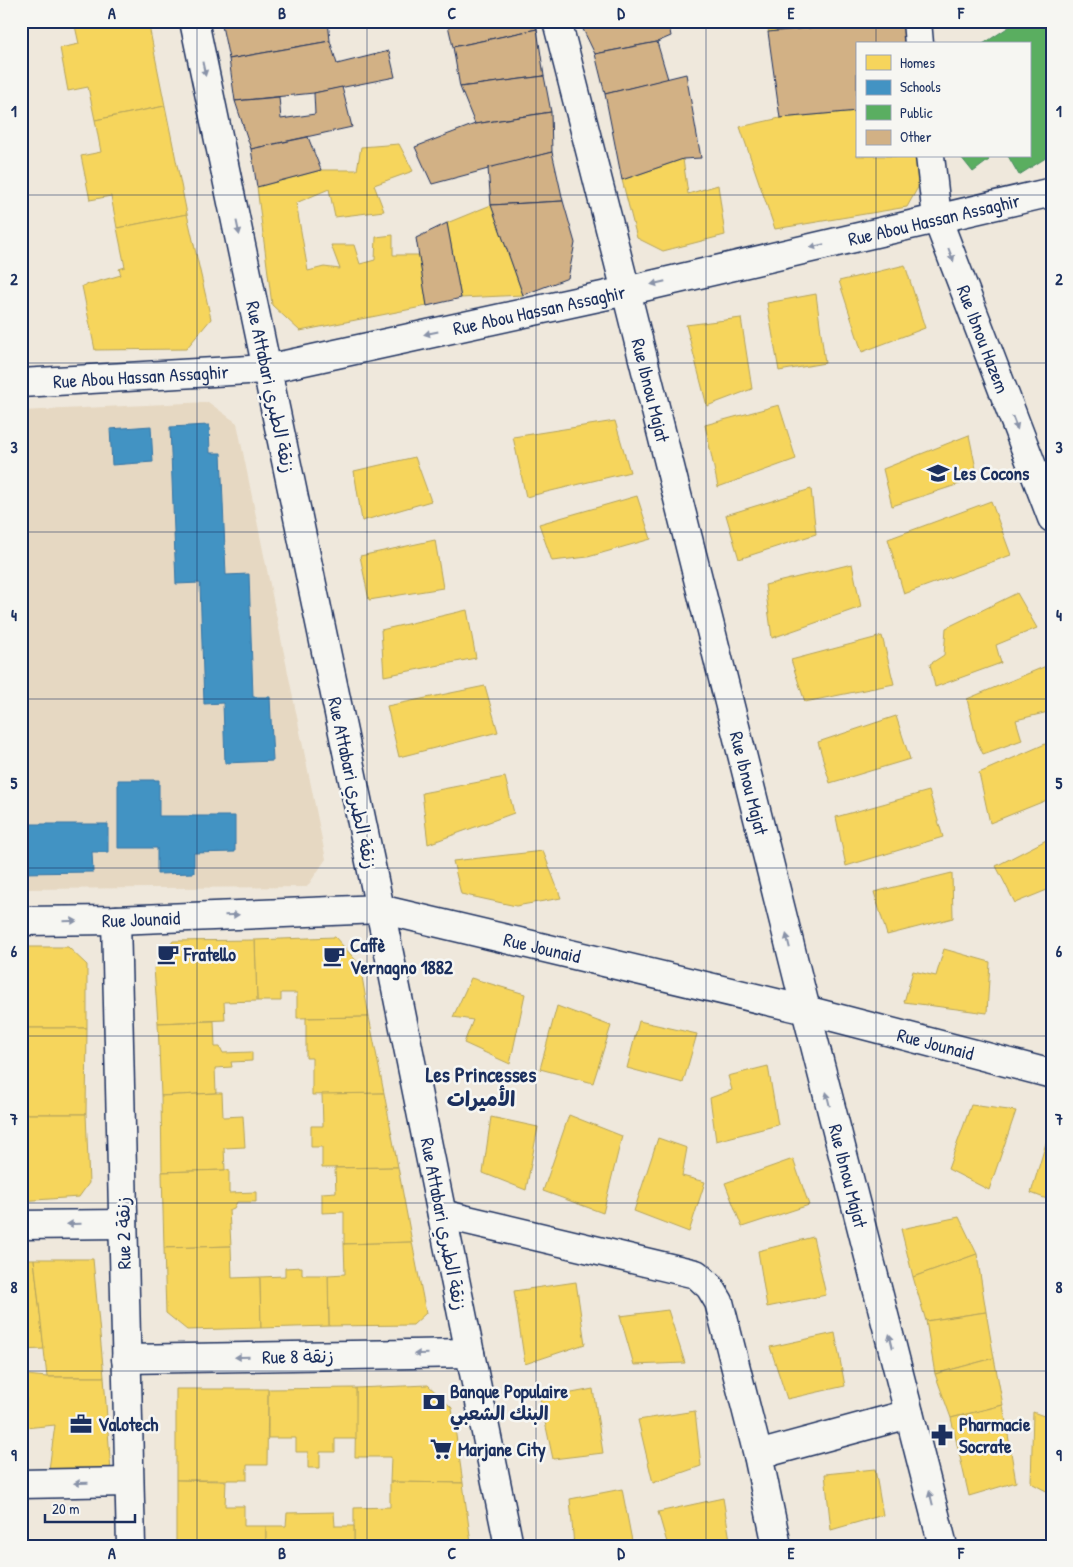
<svg xmlns="http://www.w3.org/2000/svg" width="1073" height="1567" font-family="'Patrick Hand','Playpen Sans Arabic',sans-serif">
<style>
.built{fill:#e6d8c2}
.homes{fill:#f6d55c;stroke:#b4a35d}
.schools{fill:#4393c3;stroke:#3775a5}
.public{fill:#5aae61;stroke:#478860}
.building{fill:#d2b185;stroke:#1b2f5e}
.lines{fill:none;stroke-linecap:round;stroke-linejoin:round}
.minor-casing{stroke:#1b2f5e;stroke-width:31}
.minor{stroke:#f6f6f2;stroke-width:28}
.oneway{fill:#8892a8}
.grid{fill:none;stroke:#1b2f5e;stroke-width:1;stroke-opacity:0.55}
.labels{text-anchor:middle;stroke-width:5;stroke-linejoin:round;paint-order:stroke}
.street-label{font-size:19px;fill:#1b2f5e;stroke:#f6f6f2}
.poi-label{font-size:19px;font-weight:bold;fill:#1b2f5e;stroke:#f6f6f2;text-anchor:start}
.quarter-label{font-size:21px;font-weight:bold;fill:#1b2f5e;stroke:#f6f6f2}
.neatline{fill:none;stroke:#1b2f5e;stroke-width:2}
.grid-label{font-size:16px;text-anchor:middle;font-weight:bold;fill:#1b2f5e}
</style>
<rect width="100%" height="100%" fill="#efe8dc"/>
<filter id="ink" filterUnits="userSpaceOnUse"><feTurbulence type="fractalNoise" baseFrequency=".02" numOctaves="2"/><feDisplacementMap in="SourceGraphic" scale="10" xChannelSelector="R" yChannelSelector="G"/><feConvolveMatrix kernelMatrix="1 2 1 2 8 2 1 2 1" color-interpolation-filters="sRGB"/></filter>
<g filter="url(#ink)">
<!-- built -->
<polygon class="built" points="208,402 237,423 326,859 307,887 21,889 21,411"/>
<!-- homes -->
<g class="homes">
<polygon points="74,21 148,21 165,106 95,120 88,87 68,91 60,48 79,44"/>
<polygon points="770,21 879,21 768,32"/>
<polygon points="165,106 187,214 117,228 111,196 90,200 81,156 101,152 95,120"/>
<polygon points="857,111 857,156 920,156 926,173 907,207 775,229 740,127 780,118"/>
<polygon points="399,144 413,171 374,185 384,211 335,217 329,189 296,203 308,271 324,267 340,269 331,245 354,245 360,264 375,260 376,237 393,235 393,255 419,255 427,306 300,331 272,305 257,187 321,170 357,170 361,147"/>
<polygon points="683,159 688,194 718,185 725,235 663,251 637,238 622,180"/>
<polygon points="491,205 523,295 461,298 447,223"/>
<polygon points="187,214 211,319 186,349 95,350 82,286 121,275 119,269 125,267 117,228"/>
<polygon points="905,265 925,328 862,352 839,281"/>
<polygon points="816,294 825,363 779,371 767,303"/>
<polygon points="741,318 752,389 707,406 686,325"/>
<polygon points="779,405 796,459 718,487 705,425"/>
<polygon points="615,421 630,472 526,497 513,437"/>
<polygon points="969,435 978,478 892,506 883,469"/>
<polygon points="415,457 431,501 362,521 354,471"/>
<polygon points="811,489 816,534 739,559 726,515"/>
<polygon points="637,496 651,539 588,557 552,561 539,524"/>
<polygon points="991,501 1011,555 904,594 888,539"/>
<polygon points="435,540 443,588 369,600 360,556"/>
<polygon points="852,564 861,607 772,638 765,585"/>
<polygon points="1017,593 1037,628 996,645 1001,663 935,687 930,664 944,655 946,628"/>
<polygon points="467,610 476,658 384,676 381,630"/>
<polygon points="882,636 894,684 805,702 791,660"/>
<polygon points="1051,664 1052,711 1016,720 1022,740 983,754 977,741 967,699"/>
<polygon points="485,686 498,732 399,757 387,706"/>
<polygon points="896,716 910,759 830,783 818,742"/>
<polygon points="1052,741 1052,798 990,823 979,773"/>
<polygon points="505,777 514,813 428,844 422,793"/>
<polygon points="929,791 943,837 846,866 836,817"/>
<polygon points="1052,837 1052,888 1015,903 996,866"/>
<polygon points="543,851 561,898 516,906 461,894 453,861"/>
<polygon points="952,873 953,918 887,935 874,892"/>
<polygon points="335,937 360,965 369,1017 297,1018 297,993 281,993 281,1001 257,1001 255,940"/>
<polygon points="255,940 257,1001 224,1002 225,1020 158,1023 154,968 173,941"/>
<polygon points="21,947 68,947 87,965 87,1028 21,1028"/>
<polygon points="944,949 990,962 987,1013 904,1002 913,971 936,976"/>
<polygon points="471,978 525,994 510,1064 464,1043 473,1020 453,1017"/>
<polygon points="557,1006 611,1026 593,1083 540,1069"/>
<polygon points="369,1017 384,1093 312,1095 312,1058 306,1058 306,1018"/>
<polygon points="214,1021 215,1047 220,1047 223,1053 252,1052 252,1061 231,1062 232,1067 215,1068 216,1093 161,1096 158,1023"/>
<polygon points="639,1021 697,1034 683,1083 627,1068"/>
<polygon points="21,1028 87,1028 86,1114 21,1114"/>
<polygon points="768,1066 778,1125 716,1141 710,1098 732,1090 728,1076"/>
<polygon points="216,1093 222,1093 223,1117 243,1116 245,1147 224,1148 225,1170 162,1172 161,1096"/>
<polygon points="384,1093 398,1167 322,1168 322,1147 311,1147 311,1126 323,1126 322,1094"/>
<polygon points="971,1105 1016,1111 989,1190 948,1169"/>
<polygon points="21,1114 86,1114 89,1183 79,1197 21,1201"/>
<polygon points="569,1115 622,1136 603,1213 543,1191"/>
<polygon points="491,1117 538,1127 526,1190 483,1173"/>
<polygon points="1052,1123 1052,1201 1031,1193"/>
<polygon points="658,1138 687,1148 682,1176 705,1182 689,1232 634,1211"/>
<polygon points="793,1159 809,1205 742,1227 725,1183"/>
<polygon points="398,1167 412,1242 344,1244 344,1212 322,1213 322,1193 336,1192 335,1168"/>
<polygon points="225,1170 229,1170 229,1193 256,1192 256,1202 237,1202 234,1208 229,1210 231,1246 164,1248 162,1172"/>
<polygon points="959,1217 977,1254 913,1277 901,1229"/>
<polygon points="813,1237 826,1295 767,1307 758,1251"/>
<polygon points="412,1242 426,1313 413,1325 329,1326 328,1275 345,1274 344,1244"/>
<polygon points="231,1246 232,1278 260,1277 261,1328 187,1330 166,1313 164,1248"/>
<polygon points="977,1254 986,1312 926,1321 913,1277"/>
<polygon points="21,1259 34,1259 44,1349 21,1350"/>
<polygon points="34,1259 93,1259 104,1377 47,1377"/>
<polygon points="302,1267 302,1275 328,1275 329,1326 261,1328 260,1277 285,1276 285,1268"/>
<polygon points="576,1282 585,1344 525,1364 514,1291"/>
<polygon points="668,1310 685,1363 634,1365 620,1316"/>
<polygon points="986,1312 994,1358 935,1374 926,1321"/>
<polygon points="835,1333 845,1386 787,1399 770,1347"/>
<polygon points="994,1358 1003,1405 951,1418 935,1374"/>
<polygon points="27,1375 47,1377 104,1377 111,1472 48,1477 55,1425 25,1428"/>
<polygon points="428,1385 452,1408 463,1483 390,1482 391,1457 355,1457 356,1388"/>
<polygon points="356,1388 356,1439 335,1439 335,1452 320,1452 320,1468 308,1468 308,1452 296,1452 296,1438 268,1438 268,1389"/>
<polygon points="176,1389 268,1389 267,1465 247,1465 247,1480 176,1480"/>
<polygon points="593,1389 603,1453 553,1459 540,1399"/>
<polygon points="1003,1405 1016,1482 969,1496 951,1418"/>
<polygon points="695,1411 701,1466 653,1483 638,1420"/>
<polygon points="1033,1412 1052,1419 1052,1494 1031,1483"/>
<polygon points="875,1469 883,1515 831,1530 825,1474"/>
<polygon points="176,1480 226,1481 225,1506 244,1506 244,1526 266,1526 266,1546 176,1546"/>
<polygon points="390,1482 463,1483 471,1543 469,1546 354,1546 354,1508 390,1507"/>
<polygon points="622,1489 633,1546 574,1546 570,1499"/>
<polygon points="723,1498 731,1546 668,1546 658,1512"/>
<polygon points="334,1512 335,1526 354,1526 354,1546 266,1546 266,1526 286,1526 287,1513"/>
</g>
<!-- schools -->
<g class="schools">
<polygon points="209,425 210,453 221,453 226,575 249,574 253,697 270,697 273,761 225,763 223,703 204,704 200,583 176,584 170,427"/>
<polygon points="151,426 153,462 112,465 110,429"/>
<polygon points="118,780 159,780 159,816 235,816 235,852 194,853 194,873 157,874 157,848 118,848"/>
<polygon points="21,824 108,824 108,852 92,852 93,872 21,873"/>
</g>
<!-- public -->
<g class="public">
<polygon points="1018,21 1052,21 1052,154 1019,175 1008,156 1029,156 1029,44 983,44"/>
<polygon points="963,156 986,156 989,160 973,172 961,157"/>
</g>
<!-- building -->
<g class="building">
<polygon points="221,21 328,21 330,41 229,59"/>
<polygon points="447,21 535,21 537,29 453,47"/>
<polygon points="590,21 668,21 671,36 657,42 595,54 580,23"/>
<polygon points="879,21 907,21 907,44 857,44 857,111 780,118 768,32"/>
<polygon points="537,29 544,76 460,87 453,47"/>
<polygon points="330,41 337,64 389,51 395,77 314,93 235,101 229,59"/>
<polygon points="657,42 668,79 605,94 595,54"/>
<polygon points="686,74 701,158 683,159 622,180 605,94"/>
<polygon points="544,76 551,112 475,124 460,87"/>
<polygon points="342,87 352,127 251,149 235,101 279,97 281,119 315,114 314,93"/>
<polygon points="551,112 552,152 432,184 415,147 475,124"/>
<polygon points="308,137 321,170 257,187 251,149"/>
<polygon points="552,152 563,201 491,205 488,168"/>
<polygon points="563,201 575,243 568,278 523,295 491,205"/>
<polygon points="447,223 461,298 427,306 416,238"/>
</g>
<g class="lines">
<!-- minor casing -->
<g class="minor-casing">
<g id="minor">
<polyline points="194,21 380,909 509,1546"/>
<path id="s1" d="M 557,21 L 626,291 L 806,1010 L 943,1546"/>
<polyline points="917,21 919,44"/>
<path id="s2" d="M 930,156 L 937,218 L 1052,518"/>
<path id="s3" d="M 21,383 L 267,369 L 626,291 L 1052,192"/>
<polyline points="116,920 131,1546"/>
<path id="s4" d="M 21,921 L 116,920 L 380,909 L 806,1010 L 1052,1074"/>
<polyline points="442,1214 696,1274 710,1287 719,1302 758,1455 777,1546"/>
<polyline points="21,1225 123,1224"/>
<polyline points="126,1359 470,1353"/>
<polyline points="758,1455 909,1414"/>
<polyline points="21,1484 129,1482"/>
</g>
</g>
<!-- minor -->
<use href="#minor" class="minor"/>
</g>
<!-- one-way arrows -->
<defs><path id="oneway-solid" d="M-6-.8H1V-3.2L6.5 0L1 3.2V.8H-6Z" transform="scale(1.25)"/></defs>
<g class="oneway">
<use href="#oneway-solid" transform="translate(204 69) rotate(78)"/>
<use href="#oneway-solid" transform="translate(238 228) rotate(78)"/>
<use href="#oneway-solid" transform="translate(817 246) rotate(167)"/>
<use href="#oneway-solid" transform="translate(951 255) rotate(69)"/>
<use href="#oneway-solid" transform="translate(658 283) rotate(167)"/>
<use href="#oneway-solid" transform="translate(431 333) rotate(168)"/>
<use href="#oneway-solid" transform="translate(1015 423) rotate(69)"/>
<use href="#oneway-solid" transform="translate(232 915) rotate(-2)"/>
<use href="#oneway-solid" transform="translate(70 921) rotate(-1)"/>
<use href="#oneway-solid" transform="translate(788 941) rotate(-104)"/>
<use href="#oneway-solid" transform="translate(828 1099) rotate(-104)"/>
<use href="#oneway-solid" transform="translate(74 1224) rotate(179)"/>
<use href="#oneway-solid" transform="translate(891 1341) rotate(-104)"/>
<use href="#oneway-solid" transform="translate(421 1354) rotate(179)"/>
<use href="#oneway-solid" transform="translate(242 1357) rotate(179)"/>
<use href="#oneway-solid" transform="translate(81 1483) rotate(179)"/>
<use href="#oneway-solid" transform="translate(931 1498) rotate(-104)"/>
</g>
</g>
<!-- grid -->
<path class="grid" d="M 197,21 L 197,1546M 367,21 L 367,1546M 536,21 L 536,1546M 706,21 L 706,1546M 876,21 L 876,44M 876,156 L 876,1546M 21,195 L 1052,195M 21,363 L 1052,363M 21,532 L 1052,532M 21,699 L 1052,699M 21,868 L 1052,868M 21,1036 L 1052,1036M 21,1203 L 1052,1203M 21,1371 L 1052,1371"/>
<!-- icons -->
<defs>
<g id="school-bare" transform="scale(1.725)"><path d="M0-5L7-2L0 1L-7-2ZM-4 1L0 2.5L4 1V4Q0 6-4 4Z" fill="#1b2f5e" stroke="#f6f6f2" stroke-width="2.5" paint-order="stroke"/></g>
<g id="cafe-bare" transform="scale(1.725)"><path d="M-5.5-4.5H6V0H3Q3 3.5 0 3.5H-2.5Q-5.5 3.5-5.5 0ZM3-3.2v2h1.7v-2ZM-6 4.5H4V6H-6Z" fill="#1b2f5e" stroke="#f6f6f2" stroke-width="2.5" paint-order="stroke"/></g>
<g id="bank-bare" transform="scale(1.725)"><path d="M-6-4H6V4H-6ZM0-2.3a2.3 2.3 0 1 0 0 4.6a2.3 2.3 0 1 0 0-4.6Z" fill="#1b2f5e" stroke="#f6f6f2" stroke-width="2.5" paint-order="stroke"/></g>
<g id="office-bare" transform="scale(1.725)"><path d="M-6-3h4V-5.5h4V-3h4V5H-6ZM-1-4.5V-3h2v-1.5ZM-6 0V1H6V0Z" fill="#1b2f5e" stroke="#f6f6f2" stroke-width="2.5" paint-order="stroke"/></g>
<g id="pharmacy-bare" transform="scale(1.725)"><path d="M-2-6h4v4h4v4h-4v4h-4v-4h-4v-4h4Z" fill="#1b2f5e" stroke="#f6f6f2" stroke-width="2.5" paint-order="stroke"/></g>
<g id="supermarket-bare" transform="scale(1.725)"><path d="M-6-5.5h2.5l.6 2H6L4.5 2H-2.5L-4.4-4H-6ZM-1.5 3.2a1.3 1.3 0 1 0 .1 0ZM3 3.2a1.3 1.3 0 1 0 .1 0Z" fill="#1b2f5e" stroke="#f6f6f2" stroke-width="2.5" paint-order="stroke"/></g>
</defs>
<g fill-rule="evenodd">
<use href="#school-bare" x="938" y="473"/>
<use href="#cafe-bare" x="168" y="954"/>
<use href="#cafe-bare" x="334" y="956"/>
<use href="#bank-bare" x="434" y="1402"/>
<use href="#office-bare" x="81" y="1424"/>
<use href="#pharmacy-bare" x="942" y="1435"/>
<use href="#supermarket-bare" x="441" y="1449"/>
</g>
<g class="labels">
<!-- street labels -->
<g class="street-label">
<text dy="7" stroke="none"><textPath href="#s3" startOffset="930">Rue Abou Hassan Assaghir</textPath></text>
<text dy="7" stroke="none"><textPath href="#s3" startOffset="525">Rue Abou Hassan Assaghir</textPath></text>
<text dy="7" stroke="none"><textPath href="#s2" startOffset="192">Rue Ibnou Hazem</textPath></text>
<text dy="7" stroke="none"><textPath href="#s3" startOffset="120">Rue Abou Hassan Assaghir</textPath></text>
<text transform="translate(271 387) rotate(78)" y="7">Rue Attabari زنقة الطبري</text>
<text dy="7" stroke="none"><textPath href="#s1" startOffset="381">Rue Ibnou Majat</textPath></text>
<text transform="translate(353 783) rotate(78)" y="7">Rue Attabari زنقة الطبري</text>
<text dy="7" stroke="none"><textPath href="#s1" startOffset="786">Rue Ibnou Majat</textPath></text>
<text dy="7" stroke="none"><textPath href="#s4" startOffset="120">Rue Jounaid</textPath></text>
<text dy="7" stroke="none"><textPath href="#s4" startOffset="526">Rue Jounaid</textPath></text>
<text dy="7" stroke="none"><textPath href="#s4" startOffset="931">Rue Jounaid</textPath></text>
<text dy="7" stroke="none"><textPath href="#s1" startOffset="1191">Rue Ibnou Majat</textPath></text>
<text transform="translate(444 1224) rotate(79)" y="7">Rue Attabari زنقة الطبري</text>
<text transform="translate(123 1233) rotate(-91)" y="7">Rue 2 زنقة</text>
<text transform="translate(298 1356) rotate(-1)" y="7">Rue 8 زنقة</text>
</g>
<!-- poi labels -->
<g class="poi-label">
<text x="954" y="480">Les Cocons</text>
<text x="350" y="952">Caffè<tspan x="350" dy="22">Vernagno 1882</tspan></text>
<text x="184" y="961">Fratello</text>
<text x="450" y="1398">Banque Populaire<tspan x="450" dy="22">البنك الشعبي</tspan></text>
<text x="98" y="1431">Valotech</text>
<text x="959" y="1431">Pharmacie<tspan x="959" dy="22">Socrate</tspan></text>
<text x="458" y="1456">Marjane City</text>
</g>
<!-- quarter labels -->
<g class="quarter-label">
<text x="481" y="1082">Les Princesses<tspan x="481" dy="24">الأميرات</tspan></text>
</g>
</g>
<!-- margin -->
<rect width="1073" height="1567" fill="none" stroke="#f6f6f2" stroke-width="55"/>
<!-- legend -->
<rect x="856" y="42" width="175" height="115" fill="#f6f6f2" stroke="#9ea6b7"/>
<rect x="866" y="55" width="25" height="15" fill="#f6d55c" stroke="#9ea6b7"/>
<text x="900" y="68" font-size="15" fill="#1b2f5e">Homes</text>
<rect x="866" y="80" width="25" height="15" fill="#4393c3" stroke="#9ea6b7"/>
<text x="900" y="92" font-size="15" fill="#1b2f5e">Schools</text>
<rect x="866" y="105" width="25" height="15" fill="#5aae61" stroke="#9ea6b7"/>
<text x="900" y="118" font-size="15" fill="#1b2f5e">Public</text>
<rect x="866" y="130" width="25" height="15" fill="#d2b185" stroke="#9ea6b7"/>
<text x="900" y="142" font-size="15" fill="#1b2f5e">Other</text>
<!-- scale -->
<path d="M45 1514v8h90v-8" fill="none" stroke="#1b2f5e" stroke-width="2.5"/>
<text x="52" y="1514" font-size="15" fill="#1b2f5e" stroke="#f6f6f2" stroke-width="4" paint-order="stroke">20 m</text>
<rect x="28" y="28" width="1018" height="1512" class="neatline"/>
<g class="grid-label">
<text x="112" y="19">A</text>
<text x="282" y="19">B</text>
<text x="452" y="19">C</text>
<text x="621" y="19">D</text>
<text x="791" y="19">E</text>
<text x="961" y="19">F</text>
<text x="14" y="117">1</text>
<text x="1059" y="117">1</text>
<text x="14" y="285">2</text>
<text x="1059" y="285">2</text>
<text x="14" y="453">3</text>
<text x="1059" y="453">3</text>
<text x="14" y="621">4</text>
<text x="1059" y="621">4</text>
<text x="14" y="789">5</text>
<text x="1059" y="789">5</text>
<text x="14" y="957">6</text>
<text x="1059" y="957">6</text>
<text x="14" y="1125">7</text>
<text x="1059" y="1125">7</text>
<text x="14" y="1293">8</text>
<text x="1059" y="1293">8</text>
<text x="14" y="1461">9</text>
<text x="1059" y="1461">9</text>
<text x="112" y="1559">A</text>
<text x="282" y="1559">B</text>
<text x="452" y="1559">C</text>
<text x="621" y="1559">D</text>
<text x="791" y="1559">E</text>
<text x="961" y="1559">F</text>
</g>
</svg>
